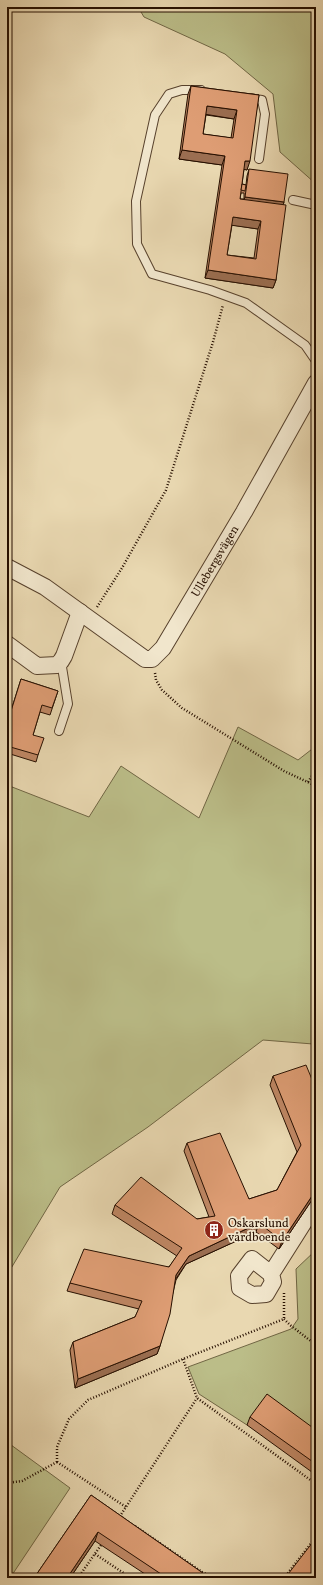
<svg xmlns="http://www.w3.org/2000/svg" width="323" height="1585" font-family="Vollkorn,serif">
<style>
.green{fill:#bbbd88;stroke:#706644}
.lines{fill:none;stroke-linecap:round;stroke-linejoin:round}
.lane-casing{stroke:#57412c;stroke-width:10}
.street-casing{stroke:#57412c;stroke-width:18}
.path{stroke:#260f00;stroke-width:2.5;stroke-dasharray:1 2;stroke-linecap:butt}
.lane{stroke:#f1e6cc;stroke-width:8}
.street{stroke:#f1e6cc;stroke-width:16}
.wall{fill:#bf8764;stroke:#260f00;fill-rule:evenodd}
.shaded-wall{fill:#9b6e51;stroke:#260f00}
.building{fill:#de9d74;stroke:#260f00;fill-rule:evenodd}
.labels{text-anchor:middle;stroke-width:3.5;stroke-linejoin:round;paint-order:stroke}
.street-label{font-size:12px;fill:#260f00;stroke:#f1e6cc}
.poi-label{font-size:12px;fill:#260f00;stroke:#f1e6cc;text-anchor:start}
</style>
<rect width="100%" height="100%" fill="#e9d8b1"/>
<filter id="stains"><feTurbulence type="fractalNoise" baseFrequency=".005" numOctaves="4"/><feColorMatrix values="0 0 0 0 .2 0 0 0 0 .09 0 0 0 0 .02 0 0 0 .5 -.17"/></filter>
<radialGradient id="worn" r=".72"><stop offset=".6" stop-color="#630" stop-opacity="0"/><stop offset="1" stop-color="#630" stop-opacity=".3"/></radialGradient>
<!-- green -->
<g class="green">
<polygon points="138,7 316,7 316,184 280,152 273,94 225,54 144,17"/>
<polygon points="238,727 298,760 316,746 316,1042 313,1044 263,1040 148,1127 60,1187 7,1275 7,785 89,817 121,766 199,818"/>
<polygon points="316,1250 316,1441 264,1402 247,1425 199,1394 188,1367 291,1329 298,1319 296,1269"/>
<polygon points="7,1442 70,1488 10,1578 7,1578"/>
</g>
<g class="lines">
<!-- lane casing -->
<g class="lane-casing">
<g id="lane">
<polyline points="201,90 182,90 169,94 155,115 136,201 137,244 152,274 210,290 246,303 305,345 316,361"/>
<polyline points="249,98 262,100 265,114 259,159"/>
<polyline points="293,200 316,205"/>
<polyline points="59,731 68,704 61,661"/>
</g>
</g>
<!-- street casing -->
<g class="street-casing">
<g id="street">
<path id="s1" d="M 7,567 L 45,587 L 145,659 L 152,659 L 163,648 L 244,512 L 316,383"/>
<polyline points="7,644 37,666 57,665 61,661 64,656 80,612"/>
<polyline points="271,1274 252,1259 239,1276 240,1288 252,1295 266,1294 273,1282 271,1274 316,1203"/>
</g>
</g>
<!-- path -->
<g class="path">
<polyline points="97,607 122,568 166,490 213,342 223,305"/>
<polyline points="155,673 156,680 162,690 182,708 284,771 316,786"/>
<polyline points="308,782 316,770"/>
<polyline points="284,1293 284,1319"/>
<polyline points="284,1319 290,1325 316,1345"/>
<polyline points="183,1359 197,1398 316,1484"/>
<polyline points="57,1462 57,1447 69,1419 88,1400 183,1359 284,1319"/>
<polyline points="57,1462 126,1507"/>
<polyline points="7,1483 22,1481 57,1462"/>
<polyline points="123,1518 120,1516 197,1398"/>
<polyline points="135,1526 202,1572 215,1578"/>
<polyline points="95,1554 131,1578"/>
<polyline points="78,1578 101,1545"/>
<polyline points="284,1578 316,1537"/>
</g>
<!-- lane -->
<use href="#lane" class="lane"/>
<!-- street -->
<use href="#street" class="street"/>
</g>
<!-- wall -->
<g class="wall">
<path d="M 191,86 L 259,95 L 247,170 L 244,169 L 242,184 L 246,185 L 247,176 L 249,169 L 284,202 L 283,205 L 276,280 L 273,288 L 205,278 L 222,165 L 179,159 L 188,94 ZM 206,115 L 234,119 L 231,138 L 203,134 ZM 241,193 L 244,193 L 244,199 L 240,199 ZM 232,225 L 258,229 L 254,258 L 227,255 Z"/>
<polygon points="21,679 58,691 50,715 40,712 33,735 38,755 36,762 7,753 7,723"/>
<polygon points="273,1076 316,1089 316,1194 279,1249 256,1232 186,1264 176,1280 160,1346 157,1354 75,1388 70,1350 73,1342 135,1317 139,1309 67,1291 70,1283 169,1267 177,1256 112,1214 115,1205 197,1219 209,1217 184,1151 187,1143 249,1199 277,1190 297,1152 270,1085"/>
<polygon points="250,1417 316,1430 316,1475 247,1425"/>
<polygon points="91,1495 210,1578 151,1578 95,1541 70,1578 34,1578"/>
</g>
<!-- shaded-wall -->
<g class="shaded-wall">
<polygon points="207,106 237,110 234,119 204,114"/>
<polygon points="182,150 225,156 222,165 179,159"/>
<polygon points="245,161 250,161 247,170 242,169"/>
<polygon points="245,197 284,202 282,209 243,203"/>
<polygon points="233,217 261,221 258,229 230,225"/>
<polygon points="208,270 276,280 273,288 205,278"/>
<polygon points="316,1190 316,1194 279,1249 282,1241"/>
<polygon points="259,1223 256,1232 186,1264 173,1283 176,1275 189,1256"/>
<polygon points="160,1346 157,1354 75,1388 78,1379"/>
<polygon points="98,1532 95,1541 70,1578 67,1578"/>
</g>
<!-- building -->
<g class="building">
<path d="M 191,86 L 259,95 L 250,161 L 245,161 L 240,199 L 286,205 L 276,280 L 208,270 L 225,156 L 182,150 ZM 207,106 L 237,110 L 233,138 L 203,134 ZM 233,217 L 261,221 L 256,259 L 227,255 Z"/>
<polygon points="249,169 288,174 284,202 245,197"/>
<polygon points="242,184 246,185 245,191 241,190"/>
<polygon points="21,679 58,691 52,708 42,705 33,735 44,738 38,755 7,746 7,724"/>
<polygon points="306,1065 316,1089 316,1190 282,1241 259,1223 189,1256 176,1275 170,1314 160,1346 78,1379 73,1342 135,1317 142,1301 70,1283 84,1249 169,1267 182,1248 115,1205 141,1177 197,1219 215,1216 187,1143 220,1133 249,1199 277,1190 301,1145 273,1076"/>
<polygon points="267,1394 316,1430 316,1464 250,1417"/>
<polygon points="91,1495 210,1578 167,1578 98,1532 67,1578 34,1578"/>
<polygon points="316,1538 316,1578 285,1578"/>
</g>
<!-- icons -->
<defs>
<g id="building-disc" transform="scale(1)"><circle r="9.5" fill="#8f2418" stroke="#f1e6cc"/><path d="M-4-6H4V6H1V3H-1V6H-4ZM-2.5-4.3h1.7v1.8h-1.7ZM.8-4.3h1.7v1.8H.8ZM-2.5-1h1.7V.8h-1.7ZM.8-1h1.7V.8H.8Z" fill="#fff"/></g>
</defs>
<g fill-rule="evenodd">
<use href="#building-disc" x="214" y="1230"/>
</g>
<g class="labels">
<!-- street labels -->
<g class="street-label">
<text dy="4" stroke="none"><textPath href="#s1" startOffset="290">Ullebergsvägen</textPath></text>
</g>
<!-- poi labels -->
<g class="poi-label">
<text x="228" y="1227">Oskarslund<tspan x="228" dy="14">vårdboende</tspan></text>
</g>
</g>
<!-- margin -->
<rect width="323" height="1585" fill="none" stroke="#e9d8b1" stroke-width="24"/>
<rect x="8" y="8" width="307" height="1569" fill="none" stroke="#260f00" stroke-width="2"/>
<rect x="12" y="12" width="299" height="1561" fill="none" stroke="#260f00"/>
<rect width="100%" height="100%" filter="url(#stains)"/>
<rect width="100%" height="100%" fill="url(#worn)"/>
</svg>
